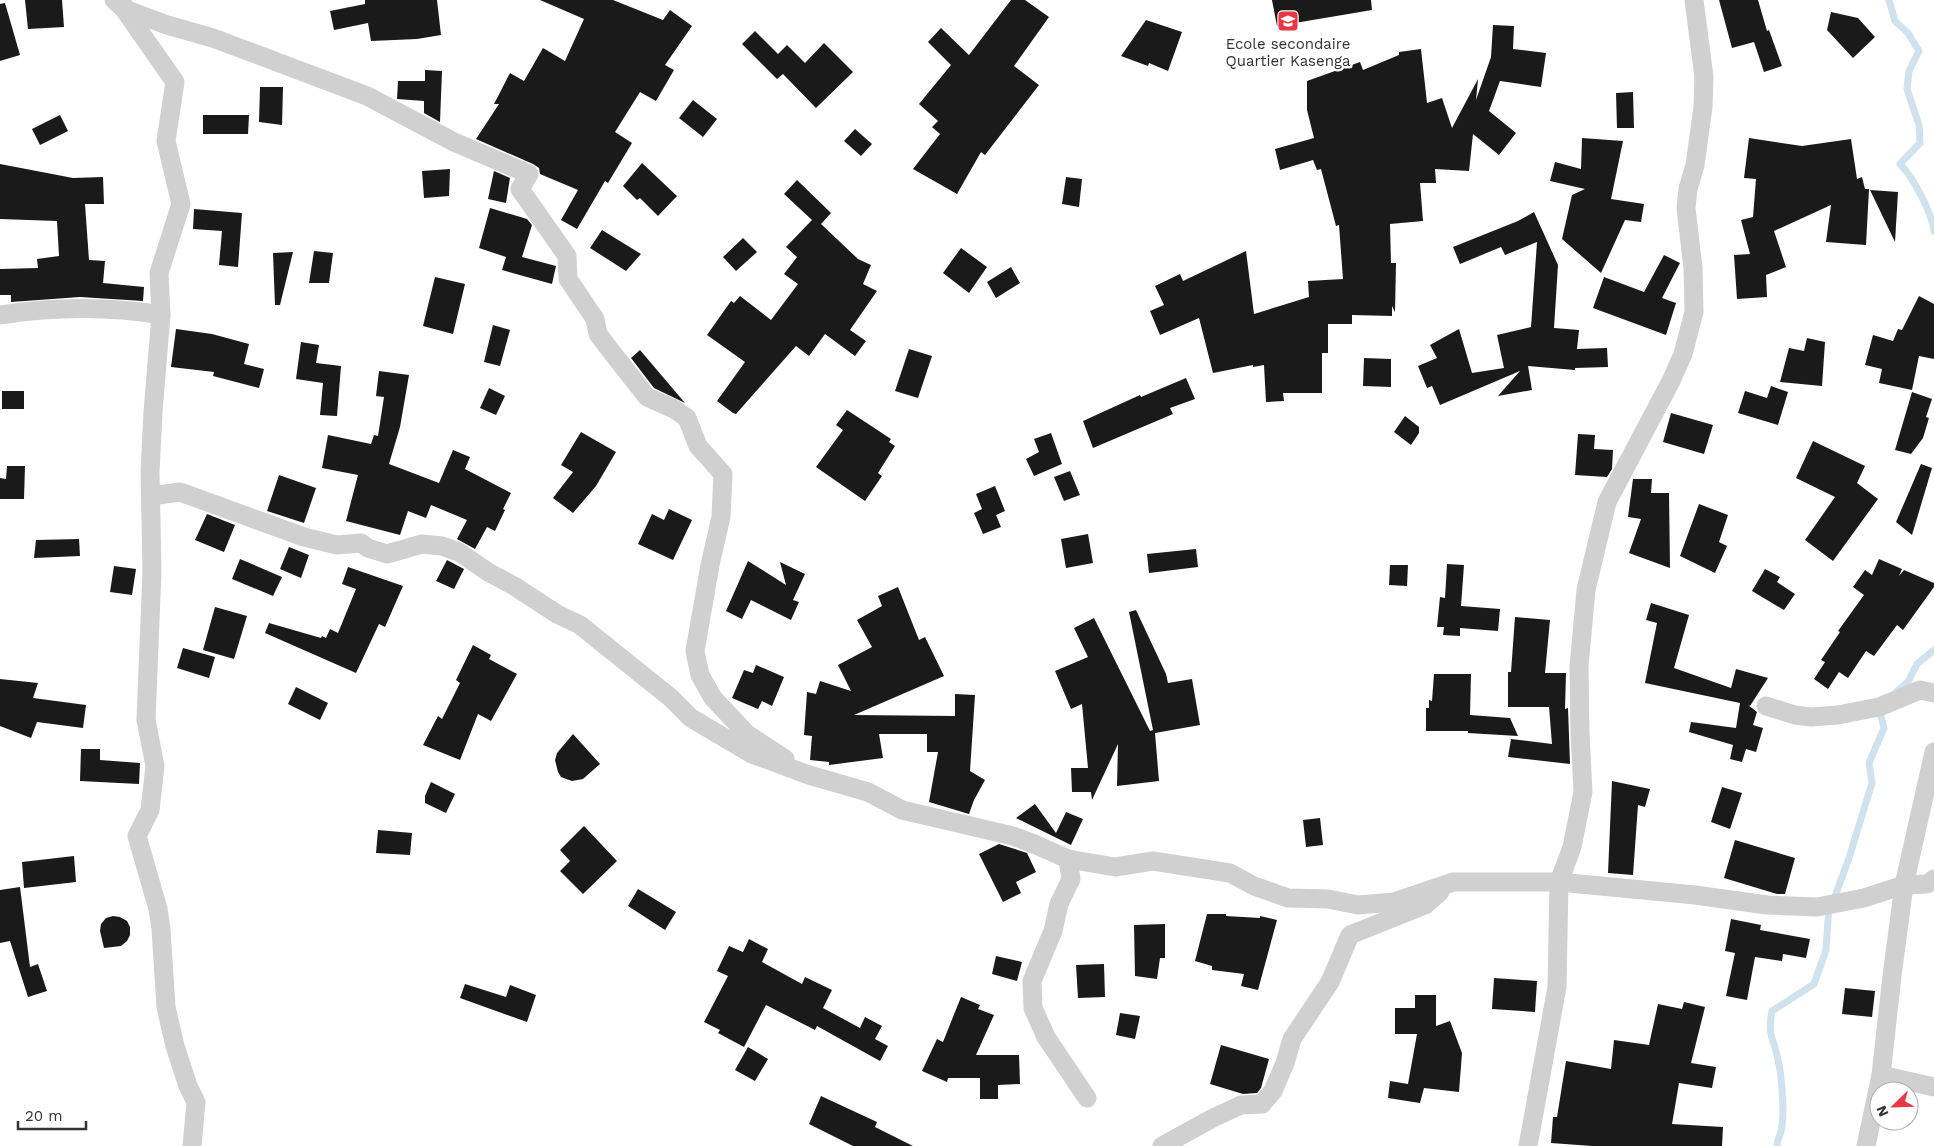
<svg xmlns="http://www.w3.org/2000/svg" width="1934" height="1146" font-family="'Work Sans',sans-serif">
<style>
.lines{fill:none;stroke-linecap:round;stroke-linejoin:round}
.stream{stroke:#cfe2ee;stroke-width:7}
.building{fill:#1a1a1a}
.minor{stroke:#d0d0d0;stroke-width:19}
.labels{text-anchor:middle;stroke-width:5;stroke-linejoin:round;paint-order:stroke}
.poi-label{font-size:15px;fill:#333;stroke:#fff}
</style>
<rect width="100%" height="100%" fill="#fff"/>
<g class="lines">
<!-- stream -->
<g class="stream">
<path d="M 1889,0 L 1895,21 L 1908,33 L 1919,51 L 1909,71 L 1907,89 L 1919,125 L 1920,143 L 1900,164 C 1913,177 1932,213 1934,231"/>
<polyline points="1895,693 1908,682 1917,664 1934,650"/>
<path d="M 1777,1146 C 1777,1140 1780,1136 1781,1131 C 1785,1116 1782,1076 1778,1060 C 1774,1038 1767,1037 1772,1011 L 1814,984 L 1826,950 L 1829,906 L 1834,899 L 1849,858 L 1872,783 L 1869,763 L 1884,728 L 1879,709"/>
</g>
</g>
<!-- building -->
<g class="building">
<polygon points="25,0 62,0 64,27 28,29"/>
<polygon points="365,0 437,0 441,35 417,39 371,41 368,23 334,30 330,11 365,4"/>
<polygon points="540,0 613,0 663,20 670,10 692,26 665,65 674,70 656,101 640,92 615,132 632,143 608,183 605,181 577,229 561,220 578,190 540,174 539,168 533,164 476,139 499,104 494,104 510,73 524,81 543,48 565,61 584,19"/>
<polygon points="1011,0 1025,0 1049,17 1014,66 1039,85 985,155 981,152 957,194 913,169 940,134 932,127 938,121 919,104 951,65 928,42 941,28 969,55"/>
<polygon points="1272,0 1371,0 1372,10 1277,26"/>
<polygon points="1719,0 1758,0 1767,31 1769,30 1782,66 1764,72 1754,42 1732,48"/>
<polygon points="5,3 20,55 0,61 0,4"/>
<polygon points="1831,12 1858,18 1875,37 1853,58 1827,30"/>
<polygon points="1146,20 1182,32 1168,71 1149,63 1148,66 1121,56"/>
<polygon points="1493,25 1514,26 1513,49 1546,53 1541,87 1500,81 1489,111 1516,133 1499,155 1473,134 1469,171 1435,169 1436,183 1420,183 1423,221 1390,224 1391,263 1396,263 1395,312 1392,306 1392,316 1352,315 1352,324 1328,324 1328,353 1322,353 1322,393 1283,393 1284,401 1266,402 1264,365 1253,367 1253,365 1213,373 1199,318 1160,335 1150,311 1164,305 1155,286 1180,274 1183,281 1246,251 1254,314 1309,297 1308,281 1343,279 1339,225 1336,226 1321,169 1317,170 1313,160 1280,170 1275,149 1314,138 1307,110 1307,81 1360,62 1363,70 1399,55 1399,52 1421,49 1427,103 1442,98 1452,128 1478,79 1476,100 1491,57"/>
<polygon points="755,31 778,54 787,45 805,63 824,43 853,72 816,108 783,74 777,79 742,44"/>
<polygon points="425,70 442,71 440,122 424,113 424,101 397,99 398,81 425,81"/>
<polygon points="260,87 283,87 282,125 259,122"/>
<polygon points="1633,92 1634,128 1617,128 1616,93"/>
<polygon points="693,100 717,119 703,137 679,118"/>
<polygon points="60,115 68,131 40,145 32,129"/>
<polygon points="203,115 249,115 248,134 203,134"/>
<polygon points="855,129 872,144 861,156 844,141"/>
<polygon points="1582,138 1623,141 1611,199 1644,204 1641,222 1625,220 1601,273 1562,239 1572,195 1585,189 1550,181 1555,162 1581,169"/>
<polygon points="1749,138 1802,146 1851,139 1857,179 1862,177 1865,189 1869,189 1866,245 1826,242 1831,205 1774,231 1786,267 1766,275 1767,297 1737,299 1734,255 1750,254 1741,220 1753,217 1756,179 1744,178"/>
<polygon points="642,163 677,196 658,216 640,198 637,200 623,186"/>
<polygon points="0,164 73,178 103,177 104,204 85,204 89,260 105,261 103,283 144,287 143,301 80,297 11,302 11,295 0,295 0,269 38,268 37,259 59,256 57,221 0,219"/>
<polygon points="450,169 449,196 424,198 422,171"/>
<polygon points="494,171 510,178 506,203 488,199"/>
<polygon points="1066,177 1082,179 1079,207 1062,204"/>
<polygon points="797,180 831,213 821,224 858,259 871,265 863,284 877,291 850,330 866,341 855,356 825,334 809,356 796,346 736,414 733,413 717,401 745,362 707,335 731,301 734,303 740,296 771,320 798,284 784,274 797,257 786,247 812,220 784,194"/>
<polygon points="1870,190 1898,192 1895,242"/>
<polygon points="490,208 527,219 532,225 522,257 556,266 552,284 502,270 506,257 479,248"/>
<polygon points="194,209 242,213 238,267 219,265 222,231 193,229"/>
<polygon points="1534,212 1558,265 1554,328 1579,330 1577,349 1607,348 1608,367 1575,368 1575,370 1528,366 1532,390 1498,396 1520,371 1440,405 1432,386 1427,388 1418,366 1437,358 1430,345 1459,329 1472,373 1504,368 1497,335 1531,327 1537,242 1505,255 1501,247 1460,264 1453,247 1518,221"/>
<polygon points="602,230 641,254 626,271 590,248"/>
<polygon points="743,238 757,252 736,271 723,257"/>
<polygon points="961,248 987,267 969,293 943,273"/>
<polygon points="314,251 333,253 329,283 309,283"/>
<polygon points="293,252 280,305 275,305 273,253"/>
<polygon points="1664,255 1680,263 1662,298 1676,303 1666,335 1593,308 1604,277 1644,292"/>
<polygon points="1011,267 1020,283 996,298 987,282"/>
<polygon points="435,277 465,284 453,334 423,326"/>
<polygon points="1919,296 1934,304 1934,359 1919,356 1912,390 1879,383 1882,369 1865,365 1873,335 1893,341 1898,329 1902,330"/>
<polygon points="493,325 510,330 500,366 484,362"/>
<polygon points="176,329 212,334 249,344 244,364 264,369 259,388 213,376 214,372 171,367"/>
<polygon points="1807,338 1825,342 1822,386 1780,382 1789,348 1804,351"/>
<polygon points="301,342 319,345 316,363 341,366 337,416 320,415 323,383 296,379"/>
<polygon points="909,349 932,356 918,398 895,391"/>
<polygon points="640,350 685,403 654,388 631,358"/>
<polygon points="1364,358 1391,359 1391,387 1363,386"/>
<polygon points="379,371 409,375 400,427 389,464 439,483 453,450 470,457 465,469 511,493 503,509 505,510 495,531 487,527 475,549 457,539 467,520 431,505 426,518 408,511 400,535 346,521 358,475 322,468 328,435 371,444 374,435 378,436 384,397 376,396"/>
<polygon points="1186,378 1195,399 1170,408 1173,414 1093,448 1083,421 1140,395 1141,397"/>
<polygon points="1771,386 1788,392 1778,425 1738,413 1745,391 1767,398"/>
<polygon points="489,388 505,396 496,415 480,408"/>
<rect x="2" y="391" width="22" height="18"/>
<polygon points="1912,392 1932,399 1926,417 1929,418 1923,438 1911,454 1895,450"/>
<polygon points="847,410 891,439 889,442 895,446 878,473 882,476 865,501 816,467 843,430 836,425"/>
<polygon points="1671,413 1713,425 1704,454 1663,442"/>
<polygon points="1405,416 1419,427 1419,433 1411,445 1394,432"/>
<polygon points="581,432 616,452 596,486 573,513 553,498 573,472 561,465"/>
<polygon points="1051,433 1062,464 1034,476 1026,459 1039,452 1034,439"/>
<polygon points="1578,434 1595,435 1594,449 1613,450 1612,469 1607,477 1575,475"/>
<polygon points="1813,441 1865,466 1857,483 1878,499 1833,561 1805,540 1835,497 1796,478"/>
<polygon points="1921,464 1932,468 1912,535 1896,522"/>
<polygon points="7,466 25,466 24,499 0,499 0,478 6,479"/>
<polygon points="1070,471 1080,495 1064,501 1054,477"/>
<polygon points="279,475 316,488 304,523 267,511"/>
<polygon points="1633,479 1652,479 1651,493 1669,493 1670,568 1629,553 1641,519 1628,517"/>
<polygon points="995,486 1005,511 996,515 1001,527 983,534 974,513 982,509 976,494"/>
<polygon points="1699,504 1728,515 1719,542 1727,546 1715,573 1680,556"/>
<polygon points="669,509 692,520 673,560 638,544 652,514 664,520"/>
<polygon points="207,514 235,525 224,552 195,540"/>
<polygon points="1088,534 1093,563 1066,568 1061,539"/>
<polygon points="79,539 80,556 34,558 36,540"/>
<polygon points="289,547 309,555 301,578 280,569"/>
<polygon points="1196,549 1198,567 1149,573 1147,554"/>
<polygon points="240,559 282,577 273,596 232,579"/>
<polygon points="1879,559 1902,569 1899,576 1904,570 1934,583 1934,587 1903,630 1897,625 1874,656 1866,651 1848,678 1839,672 1828,689 1814,679 1825,662 1821,660 1840,632 1838,631 1864,595 1853,587 1865,570 1872,575"/>
<polygon points="447,560 464,569 454,589 436,581"/>
<polygon points="748,561 786,585 780,562 805,574 793,600 799,602 791,620 751,600 742,619 726,611"/>
<polygon points="1447,564 1464,565 1461,606 1500,609 1498,631 1460,628 1460,636 1443,635 1444,627 1437,627 1440,597 1445,598"/>
<polygon points="1390,565 1408,565 1407,586 1389,585"/>
<polygon points="114,566 136,569 132,595 110,592"/>
<polygon points="348,567 403,586 385,627 379,624 356,673 265,633 269,623 321,638 322,636 326,638 330,629 338,633 356,589 342,584"/>
<polygon points="1765,569 1780,577 1777,582 1795,594 1784,610 1752,591"/>
<polygon points="898,587 919,640 925,637 944,676 854,715 955,716 955,694 975,695 970,771 985,780 974,800 969,814 929,802 938,752 927,752 927,734 879,734 883,758 829,765 829,762 810,760 812,736 804,735 807,692 816,694 820,681 851,691 838,665 872,647 857,620 882,606 878,596"/>
<polygon points="1651,603 1689,615 1674,668 1731,688 1736,669 1768,678 1750,706 1748,705 1757,712 1753,725 1763,728 1756,752 1746,749 1742,762 1730,759 1733,745 1689,732 1691,722 1736,728 1740,703 1645,683 1657,623 1646,620"/>
<polygon points="215,607 247,616 234,659 203,650"/>
<polygon points="1136,610 1166,674 1168,683 1192,679 1200,725 1155,733 1159,781 1117,786 1118,744 1092,800 1091,792 1072,792 1071,768 1088,768 1082,704 1071,709 1055,671 1088,657 1074,628 1094,618 1150,731 1153,730 1129,612"/>
<polygon points="1515,617 1550,620 1545,673 1566,673 1565,709 1568,708 1570,764 1508,757 1511,739 1552,744 1549,707 1508,707 1508,672 1511,672"/>
<polygon points="473,645 491,655 489,659 517,674 491,721 478,714 460,760 423,745 438,716 442,719 460,683 456,680"/>
<polygon points="183,648 215,657 209,678 177,668"/>
<polygon points="756,665 784,677 772,706 762,701 758,709 732,698 744,670 753,673"/>
<polygon points="1434,674 1471,674 1470,715 1510,718 1518,736 1468,733 1468,731 1426,731 1426,708 1429,708 1429,700 1432,701"/>
<polygon points="0,679 38,683 33,698 86,705 83,728 37,722 31,738 0,726"/>
<polygon points="296,687 328,703 320,720 288,704"/>
<polygon points="573,734 600,764 583,779 572,781 561,777 558,772 555,760 557,753"/>
<polygon points="81,749 100,749 100,760 140,763 139,784 80,781"/>
<polygon points="1612,781 1650,789 1645,807 1638,805 1633,875 1608,873"/>
<polygon points="431,782 455,794 446,813 425,803 425,796"/>
<polygon points="1722,787 1742,793 1730,829 1711,822"/>
<polygon points="1035,804 1056,833 1066,812 1083,819 1071,845 1016,818"/>
<polygon points="1320,818 1323,845 1306,847 1303,820"/>
<polygon points="584,826 617,861 583,894 560,871 570,861 560,850"/>
<polygon points="378,830 412,833 410,855 376,853"/>
<polygon points="1735,840 1795,858 1785,894 1777,894 1724,878"/>
<polygon points="999,844 1027,853 1036,872 1016,882 1021,893 1003,902 979,854"/>
<polygon points="74,856 76,882 24,888 22,862"/>
<polygon points="20,887 30,967 38,964 47,991 28,997 10,941 0,943 0,890"/>
<polygon points="638,889 676,912 665,930 628,906"/>
<polygon points="1207,914 1226,914 1226,916 1260,918 1260,916 1277,920 1258,990 1241,986 1244,974 1212,970 1212,966 1195,961"/>
<polygon points="113,916 120,917 127,921 130,927 130,935 127,941 121,946 104,948 100,931 101,924 106,918"/>
<polygon points="1731,919 1761,925 1760,930 1810,939 1806,958 1783,954 1782,961 1755,957 1747,1000 1726,996 1735,953 1725,951"/>
<polygon points="1165,924 1165,958 1160,958 1157,979 1135,976 1134,925"/>
<polygon points="749,939 768,949 762,962 802,984 805,977 832,990 823,1008 860,1028 865,1017 882,1026 875,1039 888,1046 880,1061 817,1026 815,1030 766,1005 744,1047 718,1033 720,1030 704,1022 728,976 717,971 729,946 743,952"/>
<polygon points="996,956 1022,962 1017,981 992,974"/>
<polygon points="1104,964 1105,997 1078,998 1076,965"/>
<polygon points="1494,978 1537,981 1535,1012 1492,1009"/>
<polygon points="465,984 506,997 510,985 536,995 527,1022 460,998"/>
<polygon points="1845,988 1875,991 1872,1017 1842,1014"/>
<polygon points="1415,995 1436,995 1436,1026 1450,1021 1462,1053 1459,1092 1424,1088 1420,1103 1388,1098 1390,1081 1408,1084 1417,1034 1395,1034 1395,1008 1415,1008"/>
<polygon points="961,997 980,1005 978,1009 994,1015 976,1055 1019,1055 1020,1084 998,1085 998,1099 980,1099 980,1078 948,1078 947,1082 922,1071 937,1039 943,1042"/>
<polygon points="1684,1002 1705,1007 1691,1063 1716,1067 1712,1088 1679,1083 1672,1124 1723,1127 1722,1146 1592,1146 1551,1143 1553,1117 1557,1117 1566,1061 1611,1069 1614,1040 1649,1045 1658,1004 1682,1009"/>
<polygon points="1120,1013 1140,1016 1135,1039 1116,1035"/>
<polygon points="1221,1045 1269,1059 1261,1088 1257,1093 1243,1094 1210,1084"/>
<polygon points="748,1047 768,1059 755,1081 735,1070"/>
<polygon points="821,1096 877,1122 875,1127 913,1146 853,1146 809,1124"/>
</g>
<g class="lines">
<!-- minor -->
<g class="minor">
<polyline points="114,0 124,9 167,25 213,38 367,96 454,142 529,174 520,189 567,256 568,279 595,319 598,334 607,346 647,397 674,409 687,418 698,446 723,474 721,517 710,565 695,651 700,675 713,698 747,734 785,759"/>
<polyline points="124,6 124,9 175,82 166,141 181,204 159,273 161,315 153,412 150,472 152,571 146,720 155,766 150,810 137,836 158,909 161,929 166,1007 175,1046 188,1086 196,1102 192,1146"/>
<path d="M 0,315 C 53,307 108,306 161,315"/>
<polyline points="151,496 180,492 304,537 337,545 361,543 368,548 387,554 422,544 442,546 459,552 488,572 514,586 557,614 580,625 671,698 691,718 752,754 809,775 868,792 902,810 1013,836 1034,844 1068,859 1115,867 1153,861 1230,873 1254,886 1288,898 1328,899 1358,905 1394,902 1453,882 1559,882 1695,895 1767,905 1817,907 1864,898 1904,885 1927,884 1934,879"/>
<polyline points="1766,706 1795,715 1811,717 1838,715 1879,707 1920,690 1934,693"/>
<polyline points="1068,859 1071,879 1059,904 1053,931 1032,981 1033,1008 1046,1037 1087,1098"/>
<polyline points="1881,1075 1934,1087"/>
<polyline points="1162,1146 1213,1118 1241,1105 1262,1104 1273,1091 1285,1063 1292,1039 1330,982 1350,935 1425,905 1440,892"/>
<polyline points="1528,1146 1557,987 1559,882 1572,847 1583,792 1580,733 1579,666 1586,590 1607,502 1671,381 1683,354 1694,312 1693,268 1686,208 1688,189 1695,165 1703,107 1704,77 1694,0"/>
<polyline points="1866,1146 1881,1075 1892,976 1904,885 1934,752"/>
</g>
</g>
<!-- icons -->
<defs>
<g id="school-square" transform="scale(1.125)"><rect x="-9" y="-9" width="18" height="18" rx="4" fill="#e63946" stroke="#fff"/><path d="M0-5L7-2L0 1L-7-2ZM-4 1L0 2.5L4 1V4Q0 6-4 4Z" fill="#fff"/></g>
</defs>
<g fill-rule="evenodd">
<use href="#school-square" x="1288" y="21"/>
</g>
<g class="labels">
<!-- poi labels -->
<g class="poi-label">
<text x="1288" y="49">Ecole secondaire<tspan x="1288" dy="17">Quartier Kasenga</tspan></text>
</g>
</g>
<!-- north arrow -->
<g transform="translate(1894 1106) rotate(247)"><circle r="24" fill="#ffffff" stroke="#adadad"/>
<path d="M0-4L9 19L0 12L-9 19Z" fill="#e63946"/>
<text y="-8" font-size="14" font-weight="bold" text-anchor="middle" fill="#333333">N</text>
</g>
<!-- scale -->
<path d="M18 1121v8h68v-8" fill="none" stroke="#333333" stroke-width="2.5"/>
<text x="25" y="1121" font-size="15" fill="#333333" stroke="#ffffff" stroke-width="4" paint-order="stroke">20 m</text>
</svg>
